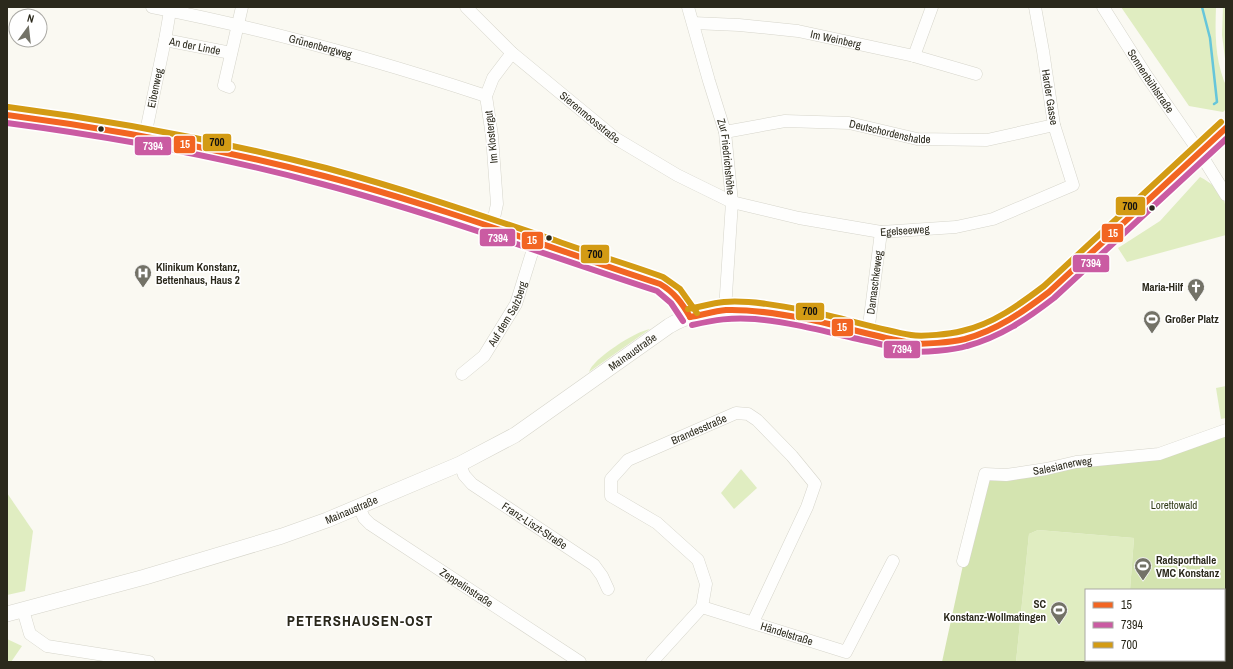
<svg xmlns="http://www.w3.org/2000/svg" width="1233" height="669" font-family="'Archivo Narrow',sans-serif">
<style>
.green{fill:#e0edc1}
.forest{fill:#d4e4b0}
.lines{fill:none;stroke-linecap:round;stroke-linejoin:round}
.stream{stroke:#66c6da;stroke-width:2.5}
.minor-casing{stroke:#d6d5cb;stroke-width:13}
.major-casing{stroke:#d6d5cb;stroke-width:16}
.minor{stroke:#fefefd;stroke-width:12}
.major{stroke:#fefefd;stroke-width:15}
.bus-1-casing{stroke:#fff;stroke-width:9}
.bus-2-casing{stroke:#fff;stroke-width:9}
.bus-3-casing{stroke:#fff;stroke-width:9}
.bus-1{stroke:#f26522;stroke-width:6}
.bus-2{stroke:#ca5ba2;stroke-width:6}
.bus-3{stroke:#d39b14;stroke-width:6}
.bus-dot{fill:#2b291c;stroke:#fff;stroke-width:1.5}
.labels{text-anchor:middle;stroke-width:3.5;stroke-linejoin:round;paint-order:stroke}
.street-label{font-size:11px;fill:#2b291c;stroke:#fff}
.poi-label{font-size:11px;font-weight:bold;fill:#2b291c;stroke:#fff;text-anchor:start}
.park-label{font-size:11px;fill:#303b16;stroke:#fff}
.district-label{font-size:15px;font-weight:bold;letter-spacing:1px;fill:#2b291c;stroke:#fff}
.line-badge{stroke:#fff;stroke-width:1.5}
.badge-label{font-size:11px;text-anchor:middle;font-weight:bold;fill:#fff}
.pale-badge-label{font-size:11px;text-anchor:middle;font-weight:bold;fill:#111}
</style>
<rect width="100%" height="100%" fill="#faf9f2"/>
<!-- green -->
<g class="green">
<path d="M 1121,7 L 1216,7 C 1215,33 1215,57 1224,81 L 1225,83 L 1226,83 L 1226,109 L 1223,112 L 1189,106 Z"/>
<polygon points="1223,7 1226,7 1226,66 1222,35"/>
<path d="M 1200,177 C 1230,193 1226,205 1226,235 L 1127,262 L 1118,248 L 1160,221 Z"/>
<path d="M 650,329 L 589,372 C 592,359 636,331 650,329 Z"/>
<polygon points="1226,386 1226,418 1221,419 1216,388"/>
<polygon points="741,469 757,488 734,509 721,493"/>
<polygon points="7,493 33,531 25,591 7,595"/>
<polygon points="1038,530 1134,538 1130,590 1086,590 1086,660 1125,660 1124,662 1016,662 1029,534"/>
<polygon points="7,639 22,646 11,662 7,662"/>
</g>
<!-- forest -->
<polygon class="forest" points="1226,430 1226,662 1124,662 1125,660 1224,660 1224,590 1130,590 1134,538 1038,530 1029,534 1016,662 942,662 968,542 985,474 1159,454"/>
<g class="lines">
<!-- stream -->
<polyline class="stream" points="1202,7 1210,38 1217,102 1214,104"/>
<!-- minor casing -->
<g class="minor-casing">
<g id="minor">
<path id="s1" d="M 152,7 C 265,29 377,60 486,96"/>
<path id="s2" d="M 466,7 L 512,53 L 615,138 L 677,175 L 732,202 L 799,218 L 881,232 L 956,227 L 993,219 L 1073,185 L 1054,125 L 1043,51 L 1035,7"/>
<path id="s3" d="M 688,7 L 709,81 L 725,132 L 732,202 L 725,310"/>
<path id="s4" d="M 1103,7 L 1146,75 L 1200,153 L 1226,195"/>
<path id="s5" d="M 170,11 L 165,40 L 231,53"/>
<path id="s6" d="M 693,23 L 739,25 L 798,31 L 914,56 L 976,74"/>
<polyline points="914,56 932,7"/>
<polyline points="229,87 224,85 242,7"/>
<path d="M 7,115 C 114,128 220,149 324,176 C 395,195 465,218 534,242 C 576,257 618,270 660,284 C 676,293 681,302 690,317"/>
<path id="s7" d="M 725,132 L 785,121 L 849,123 L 917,139 L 987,140 L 1054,125"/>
<path id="s8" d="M 145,136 L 165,40"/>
<polyline points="492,227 497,204 492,136 486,96 493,78 512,53"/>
<path id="s9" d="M 868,333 L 881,232"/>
<path id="s10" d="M 462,374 L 484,356 L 516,304 L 535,243"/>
<path id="s11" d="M 460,464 L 464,475 L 472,484 L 594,565 L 602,576 L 608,589"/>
<path id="s12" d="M 359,507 L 364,518 L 370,524 L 580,662"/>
<path id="s13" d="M 963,561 L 985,474 L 1006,475 L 1046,469 L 1076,462 L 1159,454 L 1226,430"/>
<path id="s14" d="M 702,607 L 706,584 L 698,560 L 657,523 L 611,496 L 611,479 L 628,460 L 736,413 L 748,414 L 757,420 L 792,456 L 815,484 L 807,507 L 753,622"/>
<path id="s15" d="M 702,607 L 846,652 L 893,561"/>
<polyline points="23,610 30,634 47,646 149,662"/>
<polyline points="652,662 702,607"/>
</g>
</g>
<!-- major casing -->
<g class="major-casing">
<g id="major">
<path id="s16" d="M 7,614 L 145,577 L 282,536 L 327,520 L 460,464 L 515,435 L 669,326 C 723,293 814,321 871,334 C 885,337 899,342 913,343 C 945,345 979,338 1007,322 C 1022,314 1036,302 1049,292 L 1226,128"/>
</g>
</g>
<!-- minor -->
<use href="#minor" class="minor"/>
<!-- major -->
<use href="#major" class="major"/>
<!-- bus-1 casing -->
<g class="bus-1-casing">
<g id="bus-1">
<path d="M 7,115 C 114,129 220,149 324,176 C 438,206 548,247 660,284 C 674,292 682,303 690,317"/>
<path d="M 690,317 C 702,315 714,311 726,310 C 752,309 781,314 807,319 C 841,326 876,337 911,343 C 923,345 952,342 965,339 C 997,330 1023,312 1049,292 L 1226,128"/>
</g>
</g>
<!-- bus-2 casing -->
<g class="bus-2-casing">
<g id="bus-2">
<path d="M 7,123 C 113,137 218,156 322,184 C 435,214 546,255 657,291 L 671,303 L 683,321"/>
<path d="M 692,325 C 715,320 731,317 755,319 C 791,322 827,332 862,340 C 878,343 894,348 909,351 C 922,353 954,350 967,346 C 1000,337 1027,319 1054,298 L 1226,139"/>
</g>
</g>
<!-- bus-3 casing -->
<g class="bus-3-casing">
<g id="bus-3">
<path d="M 8,107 C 115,121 221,141 326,168 C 404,189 480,215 557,241 C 592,254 628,264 663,277 L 680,289 L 697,313"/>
<path d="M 688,309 C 700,307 712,303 724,302 C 750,300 782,306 808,311 C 843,318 877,329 911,335 C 923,337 950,334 962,331 C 993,324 1019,305 1044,286 L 1221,122"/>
</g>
</g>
<!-- bus-1 -->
<use href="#bus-1" class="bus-1"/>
<!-- bus-2 -->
<use href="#bus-2" class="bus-2"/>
<!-- bus-3 -->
<use href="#bus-3" class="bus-3"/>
</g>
<!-- icons -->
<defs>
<g id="hospital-pin" transform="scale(0.9)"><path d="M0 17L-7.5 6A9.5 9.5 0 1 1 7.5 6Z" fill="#737267" stroke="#fff"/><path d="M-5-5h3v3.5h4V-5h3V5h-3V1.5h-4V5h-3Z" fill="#fff"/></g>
<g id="church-pin" transform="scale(0.9)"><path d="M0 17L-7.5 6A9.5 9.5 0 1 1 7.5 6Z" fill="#737267" stroke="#fff"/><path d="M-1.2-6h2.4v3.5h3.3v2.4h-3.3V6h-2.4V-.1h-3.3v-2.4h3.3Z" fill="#fff"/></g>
<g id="stadium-pin" transform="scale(0.9)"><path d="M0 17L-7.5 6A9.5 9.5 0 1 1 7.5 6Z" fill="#737267" stroke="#fff"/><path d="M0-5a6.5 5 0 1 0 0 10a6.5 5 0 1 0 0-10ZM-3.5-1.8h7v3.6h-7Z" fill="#fff"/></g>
</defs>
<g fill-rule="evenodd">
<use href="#hospital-pin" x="143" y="273"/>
<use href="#church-pin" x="1196" y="287"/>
<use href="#stadium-pin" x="1152" y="319"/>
<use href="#stadium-pin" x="1143" y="566"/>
<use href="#stadium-pin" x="1059" y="610"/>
</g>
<!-- markers -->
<g class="bus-dot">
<circle cx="101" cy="129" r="3.5"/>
<circle cx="1152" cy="208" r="3.5"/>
<circle cx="549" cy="238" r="3.5"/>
</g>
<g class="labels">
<!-- street labels -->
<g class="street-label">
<text dy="4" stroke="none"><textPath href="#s6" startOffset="144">Im Weinberg</textPath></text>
<text dy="4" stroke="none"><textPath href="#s5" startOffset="60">An der Linde</textPath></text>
<text dy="4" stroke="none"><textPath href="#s1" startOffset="173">Grünenbergweg</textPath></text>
<text dy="4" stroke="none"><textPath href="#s4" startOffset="88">Sonnenbühlstraße</textPath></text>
<text dy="4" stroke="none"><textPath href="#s8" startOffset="49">Eibenweg</textPath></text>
<text transform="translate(1050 97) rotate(81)" y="4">Harder Gasse</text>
<text dy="4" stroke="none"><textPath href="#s2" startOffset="166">Sierenmoosstraße</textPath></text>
<text dy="4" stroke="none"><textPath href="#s7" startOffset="167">Deutschordenshalde</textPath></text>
<text transform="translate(491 137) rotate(-96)" y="4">Im Klostergut</text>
<text dy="4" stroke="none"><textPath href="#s3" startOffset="155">Zur Friedrichshöhe</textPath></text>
<text dy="4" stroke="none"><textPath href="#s2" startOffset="508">Egelseeweg</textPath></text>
<text dy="4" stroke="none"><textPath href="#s9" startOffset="51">Damaschkeweg</textPath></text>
<text dy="4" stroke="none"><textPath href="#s10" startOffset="77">Auf dem Salzberg</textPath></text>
<text dy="4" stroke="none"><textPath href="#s16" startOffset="684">Mainaustraße</textPath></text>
<text dy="4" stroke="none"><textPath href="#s14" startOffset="277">Brandesstraße</textPath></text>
<text dy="4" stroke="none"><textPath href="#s13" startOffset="168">Salesianerweg</textPath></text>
<text dy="4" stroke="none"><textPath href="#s16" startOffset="360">Mainaustraße</textPath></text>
<text dy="4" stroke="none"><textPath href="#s11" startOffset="99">Franz-Liszt-Straße</textPath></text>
<text dy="4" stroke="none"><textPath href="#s12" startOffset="136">Zeppelinstraße</textPath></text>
<text dy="4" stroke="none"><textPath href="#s15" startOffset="89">Händelstraße</textPath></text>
</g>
<!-- poi labels -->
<g class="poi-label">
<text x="156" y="271">Klinikum Konstanz,<tspan x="156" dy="13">Bettenhaus, Haus 2</tspan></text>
<text x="1183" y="291" text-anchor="end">Maria-Hilf</text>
<text x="1165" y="323">Großer Platz</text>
<text x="1156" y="564">Radsporthalle<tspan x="1156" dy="13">VMC Konstanz</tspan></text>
<text x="1046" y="608" text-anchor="end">SC<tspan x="1046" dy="13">Konstanz-Wollmatingen</tspan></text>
</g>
<!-- park labels -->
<g class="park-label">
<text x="1174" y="509">Lorettowald</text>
</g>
<!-- district labels -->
<g class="district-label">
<text x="360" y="626">PETERSHAUSEN-OST</text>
</g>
</g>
<g class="line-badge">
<rect x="202" y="133" width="30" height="19" rx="4" fill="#d39b14"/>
<rect x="173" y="135" width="23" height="19" rx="4" fill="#f26522"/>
<rect x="134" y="136" width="38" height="20" rx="4" fill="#ca5ba2"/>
<rect x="1115" y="196" width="31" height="20" rx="4" fill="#d39b14"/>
<rect x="1101" y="223" width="23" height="20" rx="4" fill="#f26522"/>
<rect x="479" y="228" width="37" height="19" rx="4" fill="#ca5ba2"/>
<rect x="521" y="231" width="23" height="19" rx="4" fill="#f26522"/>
<rect x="580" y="244" width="30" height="20" rx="4" fill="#d39b14"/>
<rect x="1072" y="254" width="38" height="19" rx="4" fill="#ca5ba2"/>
<rect x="795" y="302" width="30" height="19" rx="4" fill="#d39b14"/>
<rect x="831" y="318" width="23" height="19" rx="4" fill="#f26522"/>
<rect x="883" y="340" width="38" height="19" rx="4" fill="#ca5ba2"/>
</g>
<g class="badge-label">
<text x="185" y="148">15</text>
<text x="153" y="150">7394</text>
<text x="1113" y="237">15</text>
<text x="498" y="242">7394</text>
<text x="532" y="244">15</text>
<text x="1091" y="267">7394</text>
<text x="842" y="331">15</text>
<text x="902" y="353">7394</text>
</g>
<g class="pale-badge-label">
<text x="217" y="146">700</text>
<text x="1130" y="210">700</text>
<text x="595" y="258">700</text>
<text x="810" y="315">700</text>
</g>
<!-- border -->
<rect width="1233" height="669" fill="none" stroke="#2b291c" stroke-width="16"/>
<!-- legend -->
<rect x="1085" y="589" width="140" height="72" fill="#ffffff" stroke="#aaa9a4"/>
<rect x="1093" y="602" width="20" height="6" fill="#f26522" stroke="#aaa9a4"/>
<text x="1121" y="609" font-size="12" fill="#2b291c">15</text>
<rect x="1093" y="622" width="20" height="6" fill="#ca5ba2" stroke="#aaa9a4"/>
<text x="1121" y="629" font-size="12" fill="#2b291c">7394</text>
<rect x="1093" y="642" width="20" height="6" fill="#d39b14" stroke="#aaa9a4"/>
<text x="1121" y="649" font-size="12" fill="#2b291c">700</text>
<!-- north arrow -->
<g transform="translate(28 28) rotate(15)"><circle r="19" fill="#ffffff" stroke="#aaa9a4"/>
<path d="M0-3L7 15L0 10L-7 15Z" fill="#737267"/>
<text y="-6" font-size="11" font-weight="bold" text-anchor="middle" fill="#2b291c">N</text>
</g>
</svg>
